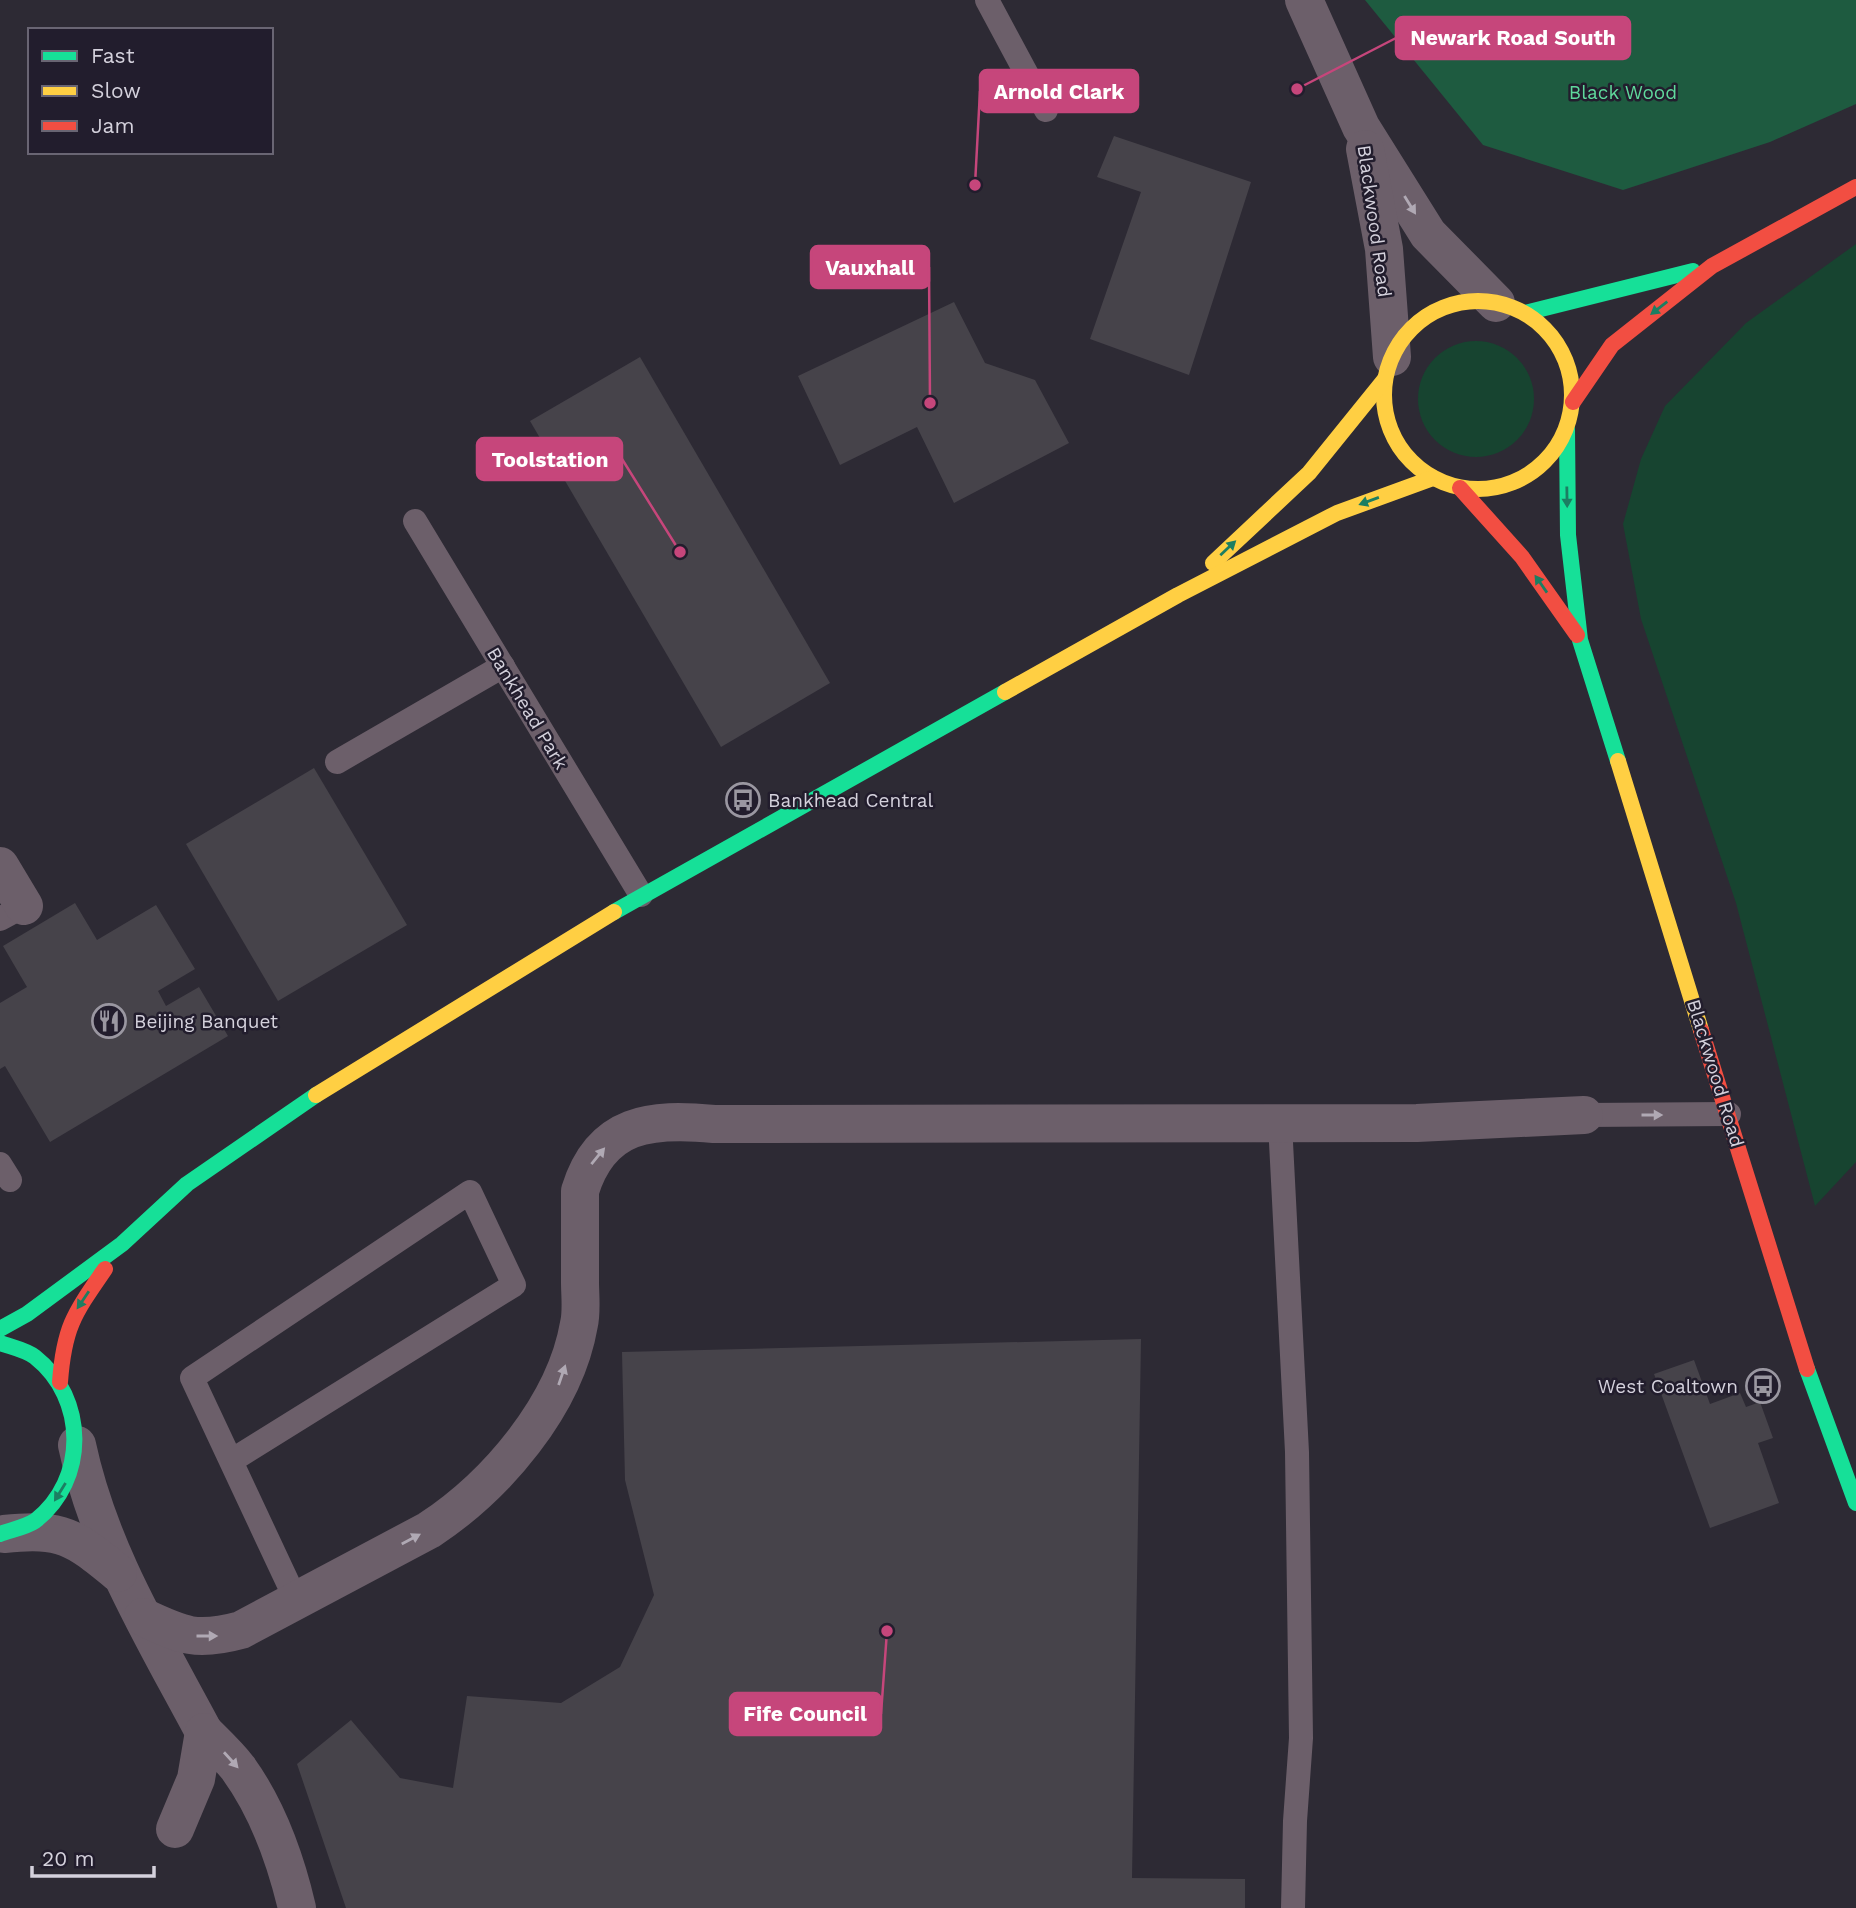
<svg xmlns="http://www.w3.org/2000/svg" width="1856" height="1908" font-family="'Work Sans',sans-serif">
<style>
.green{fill:#174430}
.forest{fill:#1e5b40}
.building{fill:#46434a}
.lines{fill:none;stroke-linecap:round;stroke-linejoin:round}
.lane{stroke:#6c5f6a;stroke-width:24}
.street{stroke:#6c5f6a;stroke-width:38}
.fast{stroke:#16e098;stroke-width:16}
.slow{stroke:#ffcf43;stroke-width:16}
.jam{stroke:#f24e42;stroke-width:16}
.oneway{fill:#b0a9b4}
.oneway2{fill:#1c7e62}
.labels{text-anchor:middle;stroke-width:5;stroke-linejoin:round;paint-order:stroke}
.park-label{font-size:19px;fill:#5fd99c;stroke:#221d2d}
.street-label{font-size:19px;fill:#d4d1dc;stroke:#221d2d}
.poi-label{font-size:19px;fill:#d4d1dc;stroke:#221d2d;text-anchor:start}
.leader{fill:none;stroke:#c6467b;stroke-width:2.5}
.callout-dot{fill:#c6467b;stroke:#221d2d;stroke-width:2.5}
.callout{fill:#c6467b;stroke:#c6467b;stroke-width:2.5}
.callout-label{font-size:21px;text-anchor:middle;font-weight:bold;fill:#fff}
</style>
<rect width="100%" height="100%" fill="#2d2a34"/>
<!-- green -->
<g class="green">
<polygon points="1856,244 1856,1162 1815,1206 1736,903 1641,619 1623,524 1641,459 1665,406 1746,323"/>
<circle cx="1476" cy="399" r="58"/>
</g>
<!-- forest -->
<polygon class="forest" points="1365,0 1856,0 1856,104 1770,142 1623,190 1483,145"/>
<!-- building -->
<g class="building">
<polygon points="1114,136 1251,182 1189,375 1090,339 1141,192 1097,177"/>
<polygon points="954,302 985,363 1035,380 1069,443 954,503 917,427 840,465 798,376"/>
<polygon points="640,357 830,683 721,747 530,421"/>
<polygon points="314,768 407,925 278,1001 186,844"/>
<polygon points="75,903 97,940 156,905 195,969 158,991 166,1006 199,987 228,1036 50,1142 5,1066 0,1069 0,1003 27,987 3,946"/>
<polygon points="1141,1339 1132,1878 1245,1879 1245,1908 346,1908 297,1764 351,1720 400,1778 453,1788 467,1696 561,1703 620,1667 654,1595 625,1480 622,1352"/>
<polygon points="1694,1360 1710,1404 1740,1393 1746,1407 1760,1402 1773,1438 1758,1443 1779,1503 1710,1528 1654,1374"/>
</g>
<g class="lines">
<!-- lane -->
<g class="lane">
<polyline points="987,0 1046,110"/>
<polyline points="415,521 641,895"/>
<polyline points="337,762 503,666"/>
<polyline points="0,919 24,906"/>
<polyline points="1584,1115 1729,1114"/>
<polyline points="1280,1123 1297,1452 1301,1738 1295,1821 1293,1908"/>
<polyline points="0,1164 10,1180"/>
<polyline points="231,1461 514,1285 470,1192 192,1378 296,1600"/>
</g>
<!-- street -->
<g class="street">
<polyline points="1304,0 1361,127 1428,234 1496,303"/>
<polyline points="1365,149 1384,249 1392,357"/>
<polyline points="0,866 24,906"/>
<path d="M 77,1445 C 99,1549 154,1638 204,1732"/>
<path d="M 4,1534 C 63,1528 74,1537 118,1573"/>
<path d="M 143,1617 C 183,1636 197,1642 241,1630 L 429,1530 C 496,1486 565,1406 579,1324 C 582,1311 580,1295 580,1282 C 580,1252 580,1221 580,1191 C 601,1122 651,1118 714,1124 L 1417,1123 L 1584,1115"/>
<path d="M 175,1829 L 196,1779 L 204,1732 C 215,1743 228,1755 238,1768 C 267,1808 286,1861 297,1908"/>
</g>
<!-- fast -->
<g class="fast">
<polyline points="1525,313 1693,271"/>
<polyline points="1567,429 1568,535 1580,640 1618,761"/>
<polyline points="614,912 1005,692"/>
<polyline points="0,1329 27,1314 122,1244 187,1184 316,1095"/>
<path d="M 0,1343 C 11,1347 26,1350 35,1357 C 87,1398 88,1480 35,1521 C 26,1527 11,1530 0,1534"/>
<polyline points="1807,1369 1856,1503"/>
</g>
<!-- slow -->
<g class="slow">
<circle cx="1478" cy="395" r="94"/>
<polyline points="1213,563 1309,473 1385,379"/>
<polyline points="1005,692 1178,595 1337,513 1433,478"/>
<polyline points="1618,761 1701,1030"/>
<polyline points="316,1095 614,912"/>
</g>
<!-- jam -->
<g class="jam">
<polyline points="1573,402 1612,345 1712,266 1856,187"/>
<polyline points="1460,488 1522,557 1577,635"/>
<polyline points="1701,1030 1807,1369"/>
<path d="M 60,1382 C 64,1327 74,1314 105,1269"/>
</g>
</g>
<!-- one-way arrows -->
<defs><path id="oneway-solid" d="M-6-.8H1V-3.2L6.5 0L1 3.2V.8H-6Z" transform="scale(1.75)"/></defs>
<g class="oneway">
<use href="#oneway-solid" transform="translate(1410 205) rotate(58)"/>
<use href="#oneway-solid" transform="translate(1652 1115)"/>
<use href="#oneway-solid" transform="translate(598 1156) rotate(-51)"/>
<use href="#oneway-solid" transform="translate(562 1375) rotate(-71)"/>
<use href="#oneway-solid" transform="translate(411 1539) rotate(-28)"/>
<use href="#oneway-solid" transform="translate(207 1636)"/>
<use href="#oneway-solid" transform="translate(231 1760) rotate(48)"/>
</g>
<g class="oneway2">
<use href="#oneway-solid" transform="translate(1659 308) rotate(142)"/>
<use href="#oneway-solid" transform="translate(1567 497) rotate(89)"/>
<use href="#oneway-solid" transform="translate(1369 501) rotate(160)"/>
<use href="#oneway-solid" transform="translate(1228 548) rotate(-43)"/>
<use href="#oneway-solid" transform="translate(1541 584) rotate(-125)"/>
<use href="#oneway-solid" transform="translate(83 1300) rotate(124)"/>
<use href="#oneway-solid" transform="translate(60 1492) rotate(122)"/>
</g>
<!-- icons -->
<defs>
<g id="bus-ring" transform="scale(1.75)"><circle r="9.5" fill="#221d2d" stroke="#9a97a1" stroke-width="1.5"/><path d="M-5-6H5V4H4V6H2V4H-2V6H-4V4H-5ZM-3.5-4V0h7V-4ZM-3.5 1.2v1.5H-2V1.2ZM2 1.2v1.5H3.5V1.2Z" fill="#9a97a1"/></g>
<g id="restaurant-ring" transform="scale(1.75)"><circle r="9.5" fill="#221d2d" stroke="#9a97a1" stroke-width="1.5"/><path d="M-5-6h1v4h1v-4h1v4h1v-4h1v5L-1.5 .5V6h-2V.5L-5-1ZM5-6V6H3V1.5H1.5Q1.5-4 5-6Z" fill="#9a97a1"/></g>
</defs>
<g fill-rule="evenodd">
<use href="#bus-ring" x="743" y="800"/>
<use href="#restaurant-ring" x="109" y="1021"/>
<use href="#bus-ring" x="1763" y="1386"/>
</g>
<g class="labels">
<!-- park labels -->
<g class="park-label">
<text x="1623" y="99">Black Wood</text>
</g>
<!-- street labels -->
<g class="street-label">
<text transform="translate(1375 221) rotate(82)" y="7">Blackwood Road</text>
<text transform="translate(528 708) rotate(59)" y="7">Bankhead Park</text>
<text transform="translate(1716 1073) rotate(73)" y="7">Blackwood Road</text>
</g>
<!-- poi labels -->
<g class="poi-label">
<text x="768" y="807">Bankhead Central</text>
<text x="134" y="1028">Beijing Banquet</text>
<text x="1738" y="1393" text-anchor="end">West Coaltown</text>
</g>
</g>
<!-- callouts -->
<path class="leader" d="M1297 89L1396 38M975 185L980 91M930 403L929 267M680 552L622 459M887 1631L881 1714"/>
<g class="callout-dot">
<circle cx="1297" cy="89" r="7"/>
<circle cx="975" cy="185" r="7"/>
<circle cx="930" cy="403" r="7"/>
<circle cx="680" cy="552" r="7"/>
<circle cx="887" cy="1631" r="7"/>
</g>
<g class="callout">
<rect x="1396" y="17" width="234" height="42" rx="7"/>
<rect x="980" y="70" width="158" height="42" rx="7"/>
<rect x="811" y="246" width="118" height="42" rx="7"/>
<rect x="477" y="438" width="145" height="42" rx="7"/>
<rect x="730" y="1693" width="151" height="42" rx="7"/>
</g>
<g class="callout-label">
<text x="1513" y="45">Newark Road South</text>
<text x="1059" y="99">Arnold Clark</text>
<text x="870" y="275">Vauxhall</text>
<text x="550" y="467">Toolstation</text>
<text x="805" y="1721">Fife Council</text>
</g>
<!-- legend -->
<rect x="28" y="28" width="245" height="126" fill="#221d2d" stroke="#696573" stroke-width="2"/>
<rect x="42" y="51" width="35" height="10" fill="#16e098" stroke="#696573" stroke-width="2"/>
<text x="91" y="63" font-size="21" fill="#d4d1dc">Fast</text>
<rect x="42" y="86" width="35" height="10" fill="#ffcf43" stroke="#696573" stroke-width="2"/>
<text x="91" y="98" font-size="21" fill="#d4d1dc">Slow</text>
<rect x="42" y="121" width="35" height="10" fill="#f24e42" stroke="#696573" stroke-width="2"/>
<text x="91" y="133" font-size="21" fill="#d4d1dc">Jam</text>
<!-- scale -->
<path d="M32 1866v10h122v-10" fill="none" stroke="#d4d1dc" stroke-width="3.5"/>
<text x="42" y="1866" font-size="21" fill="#d4d1dc" stroke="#221d2d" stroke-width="5" paint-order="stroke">20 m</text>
</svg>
